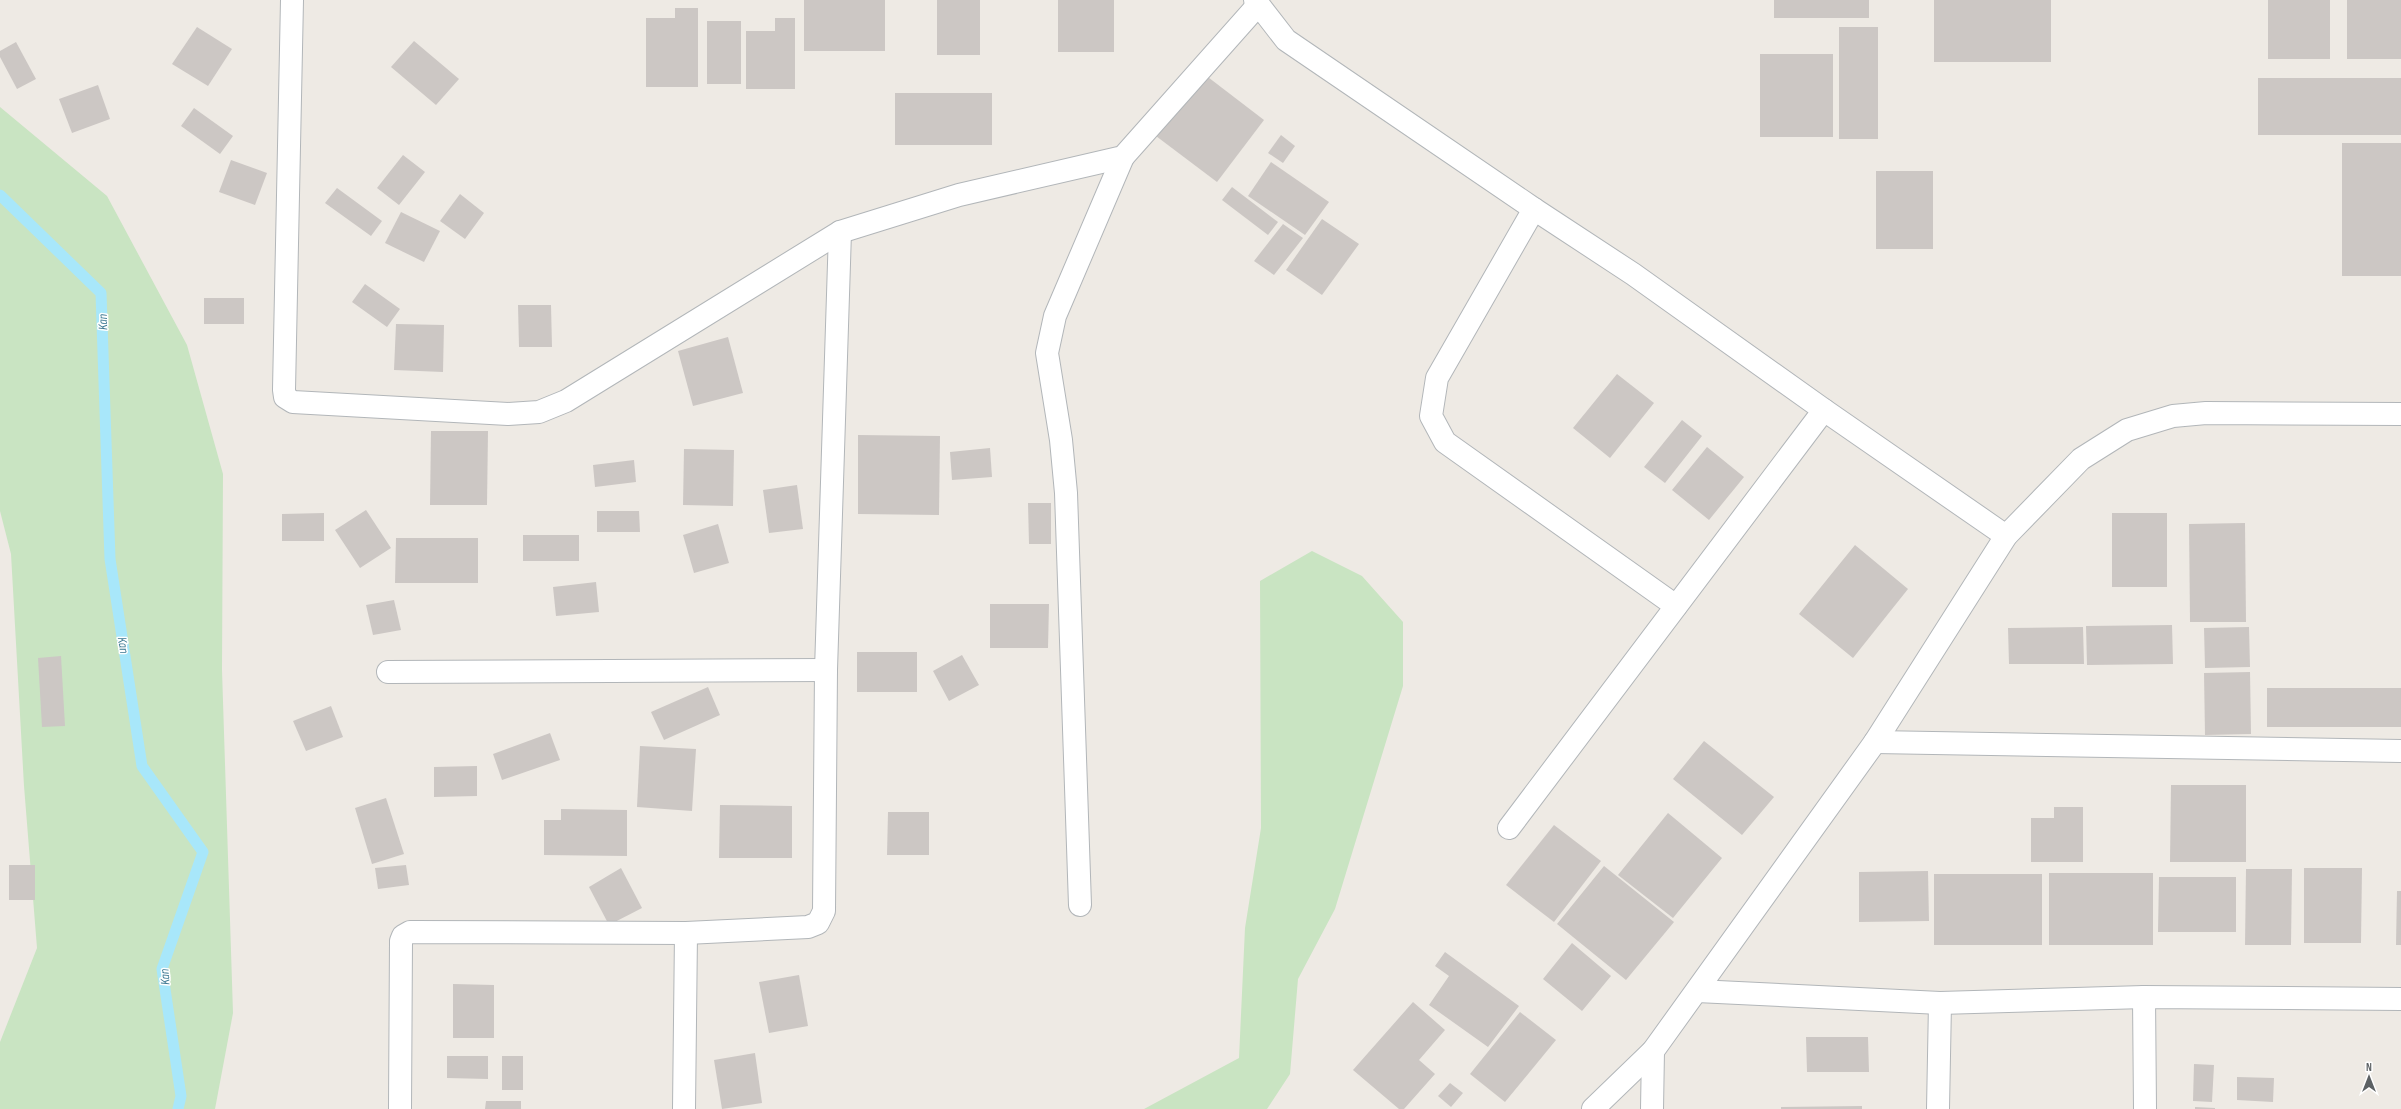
<svg xmlns="http://www.w3.org/2000/svg" width="2401" height="1109" font-family="'Sofia Sans Condensed',sans-serif">
<style>
.green{fill:#c9e4c2}
.lines{fill:none;stroke-linecap:round;stroke-linejoin:round}
.stream{stroke:#a8e7fa;stroke-width:11}
.building{fill:#ccc7c4}
.minor-casing{stroke:#b2b6b9;stroke-width:24}
.minor{stroke:#fff;stroke-width:22}
.labels{text-anchor:middle;stroke-width:3;stroke-linejoin:round;paint-order:stroke}
.water-label{font-size:13px;font-style:italic;fill:#3c7892;stroke:#fff}
</style>
<rect width="100%" height="100%" fill="#eeeae4"/>
<!-- green -->
<g class="green">
<polygon points="0,107 107,196 187,345 223,474 222,670 233,1013 215,1109 0,1109 0,1042 37,948 24,786 11,554 0,511"/>
<polygon points="1312,551 1362,576 1403,622 1403,686 1335,909 1298,979 1290,1074 1267,1109 1144,1109 1239,1058 1245,928 1261,828 1260,581"/>
</g>
<g class="lines">
<!-- stream -->
<polyline class="stream" points="0,195 101,293 110,559 142,766 203,852 162,969 181,1096 178,1109"/>
</g>
<!-- building -->
<g class="building">
<rect x="804" y="0" width="81" height="51"/>
<rect x="937" y="0" width="43" height="55"/>
<rect x="1058" y="0" width="56" height="52"/>
<rect x="1774" y="0" width="95" height="18"/>
<rect x="1934" y="0" width="117" height="62"/>
<rect x="2268" y="0" width="62" height="59"/>
<rect x="2347" y="0" width="54" height="59"/>
<polygon points="675,8 698,8 698,87 646,87 646,18 675,18"/>
<polygon points="775,18 795,18 795,89 746,89 746,31 775,31"/>
<rect x="707" y="21" width="34" height="63"/>
<polygon points="197,27 232,49 208,86 172,64"/>
<rect x="1839" y="27" width="39" height="112"/>
<polygon points="414,41 459,79 436,105 391,67"/>
<polygon points="16,42 36,79 17,89 0,57 0,51"/>
<rect x="1760" y="54" width="73" height="83"/>
<polygon points="1200,71 1264,120 1217,182 1152,133"/>
<rect x="2258" y="78" width="143" height="57"/>
<polygon points="98,85 110,119 72,133 59,99"/>
<rect x="895" y="93" width="97" height="52"/>
<polygon points="194,108 233,136 220,154 181,126"/>
<polygon points="1281,135 1295,146 1283,163 1268,153"/>
<rect x="2342" y="143" width="59" height="133"/>
<polygon points="403,155 425,172 399,205 377,188"/>
<polygon points="231,160 267,173 255,205 219,192"/>
<polygon points="1271,162 1329,202 1305,235 1248,196"/>
<rect x="1876" y="171" width="57" height="78"/>
<polygon points="1232,187 1278,222 1268,235 1222,200"/>
<polygon points="337,188 382,221 371,236 325,203"/>
<polygon points="460,194 484,213 465,239 440,221"/>
<polygon points="401,212 440,231 424,262 385,243"/>
<polygon points="1322,219 1359,244 1322,295 1286,270"/>
<polygon points="1283,224 1303,238 1274,275 1254,261"/>
<polygon points="365,284 400,309 387,327 352,302"/>
<rect x="204" y="298" width="40" height="26"/>
<polygon points="518,305 551,305 552,347 519,347"/>
<polygon points="396,324 444,325 443,372 394,370"/>
<polygon points="728,337 743,393 693,406 678,351"/>
<polygon points="1617,374 1654,403 1610,458 1573,428"/>
<polygon points="1682,420 1702,436 1665,483 1644,467"/>
<polygon points="431,431 488,431 487,505 430,505"/>
<polygon points="858,435 940,436 939,515 858,514"/>
<polygon points="1707,447 1744,477 1709,520 1672,490"/>
<polygon points="990,448 992,477 952,480 950,452"/>
<polygon points="684,449 734,450 733,506 683,505"/>
<polygon points="634,460 636,482 595,487 593,465"/>
<polygon points="797,485 803,529 769,533 763,490"/>
<polygon points="1028,503 1051,503 1051,544 1029,544"/>
<polygon points="366,510 391,548 360,568 335,530"/>
<polygon points="597,511 639,511 640,532 597,532"/>
<polygon points="324,513 324,541 282,541 282,514"/>
<rect x="2112" y="513" width="55" height="74"/>
<polygon points="2245,523 2246,622 2190,622 2189,524"/>
<polygon points="718,524 729,563 694,573 683,535"/>
<rect x="523" y="535" width="56" height="26"/>
<polygon points="396,538 478,538 478,583 395,583"/>
<polygon points="1855,545 1908,589 1853,658 1799,614"/>
<polygon points="596,582 599,612 556,616 553,587"/>
<polygon points="394,600 401,630 373,635 366,605"/>
<polygon points="990,604 1049,604 1048,648 990,648"/>
<polygon points="2172,625 2173,664 2087,665 2086,626"/>
<polygon points="2083,627 2084,664 2009,664 2008,628"/>
<polygon points="2249,627 2250,667 2205,668 2204,628"/>
<rect x="857" y="652" width="60" height="40"/>
<polygon points="962,655 979,685 949,701 933,671"/>
<polygon points="61,656 65,726 42,727 38,658"/>
<polygon points="2250,672 2251,734 2205,735 2204,673"/>
<polygon points="708,687 720,715 664,740 651,712"/>
<rect x="2267" y="688" width="134" height="39"/>
<polygon points="331,706 343,737 306,751 293,721"/>
<polygon points="550,733 560,760 502,780 493,754"/>
<polygon points="1704,741 1774,797 1742,835 1673,779"/>
<polygon points="640,746 696,749 692,811 637,807"/>
<polygon points="477,766 477,796 434,797 434,767"/>
<polygon points="2171,785 2246,785 2246,862 2170,862"/>
<polygon points="386,798 404,854 372,864 355,808"/>
<polygon points="720,805 792,806 792,858 719,858"/>
<polygon points="2054,807 2083,807 2083,862 2031,862 2031,818 2054,818"/>
<polygon points="561,809 627,810 627,856 544,855 544,820 561,820"/>
<polygon points="888,812 929,812 929,855 887,855"/>
<polygon points="1668,813 1722,858 1673,918 1618,875"/>
<polygon points="1554,825 1601,861 1554,922 1506,885"/>
<rect x="9" y="865" width="26" height="35"/>
<polygon points="406,865 409,885 378,889 375,868"/>
<polygon points="1604,866 1674,922 1626,980 1557,924"/>
<polygon points="621,868 642,908 609,925 589,887"/>
<polygon points="2304,868 2362,868 2361,943 2304,943"/>
<polygon points="2246,869 2292,869 2291,945 2245,945"/>
<polygon points="1928,871 1929,921 1859,922 1859,872"/>
<rect x="2049" y="873" width="104" height="72"/>
<rect x="1934" y="874" width="108" height="71"/>
<polygon points="2159,877 2236,877 2236,932 2158,932"/>
<polygon points="2397,891 2401,891 2401,945 2396,945"/>
<polygon points="1572,943 1611,976 1582,1011 1543,979"/>
<polygon points="1445,952 1519,1006 1488,1047 1429,1005 1449,976 1435,966"/>
<polygon points="799,975 808,1026 769,1033 759,982"/>
<polygon points="453,984 494,985 494,1038 453,1038"/>
<polygon points="1413,1002 1445,1030 1419,1060 1435,1074 1404,1109 1399,1109 1353,1070"/>
<polygon points="1520,1012 1556,1040 1505,1102 1470,1074"/>
<polygon points="1806,1037 1868,1037 1869,1072 1807,1072"/>
<polygon points="755,1053 762,1103 722,1109 714,1060"/>
<polygon points="447,1056 488,1056 488,1079 447,1078"/>
<rect x="502" y="1056" width="21" height="34"/>
<polygon points="2194,1064 2214,1065 2212,1102 2193,1101"/>
<polygon points="2237,1077 2274,1078 2273,1102 2237,1100"/>
<polygon points="1450,1083 1463,1093 1451,1107 1438,1096"/>
<polygon points="486,1101 521,1101 521,1109 485,1109"/>
<polygon points="1862,1106 1862,1109 1781,1109 1781,1107"/>
<polygon points="2195,1107 2215,1108 2215,1109 2195,1109"/>
</g>
<g class="lines">
<!-- minor casing -->
<g class="minor-casing">
<g id="minor">
<polyline points="292,0 284,390 285,397 293,402 508,414 539,412 566,401 840,232 959,195 1123,157 1258,5"/>
<polyline points="1255,0 1286,40 1534,209 1633,274 1824,410 2006,536"/>
<polyline points="1534,209 1437,378 1431,416 1445,442 1676,606"/>
<polyline points="388,672 826,670"/>
<polyline points="1875,742 2401,751"/>
<polyline points="1509,828 1824,410"/>
<polyline points="1080,905 1066,493 1061,440 1047,353 1055,316 1123,157"/>
<polyline points="1697,991 1940,1003 2144,997 2401,999"/>
<polyline points="2144,997 2145,1109"/>
<polyline points="400,1109 401,941 403,936 410,932 686,933 808,927 818,923 824,911 826,670 840,232"/>
<polyline points="684,1109 686,933"/>
<polyline points="1593,1109 1653,1051 1875,742 2006,536 2081,459 2127,430 2173,416 2206,413 2401,414"/>
<polyline points="1652,1109 1653,1051"/>
<polyline points="1938,1109 1940,1003"/>
</g>
</g>
<!-- minor -->
<use href="#minor" class="minor"/>
</g>
<g class="labels">
<!-- water labels -->
<g class="water-label">
<text transform="translate(102 322) rotate(-92)" y="5">Kan</text>
<text transform="translate(124 645) rotate(81)" y="5">Kan</text>
<text transform="translate(164 977) rotate(-93)" y="5">Kan</text>
</g>
</g>
<!-- north arrow -->
<g transform="translate(2369 1077)" stroke="#ffffff" stroke-width="3" paint-order="stroke">
<path d="M0-3L7 15L0 10L-7 15Z" fill="#5c6164"/>
<text y="-6" font-size="11" font-weight="bold" text-anchor="middle" fill="#5c6164">N</text>
</g>
</svg>
